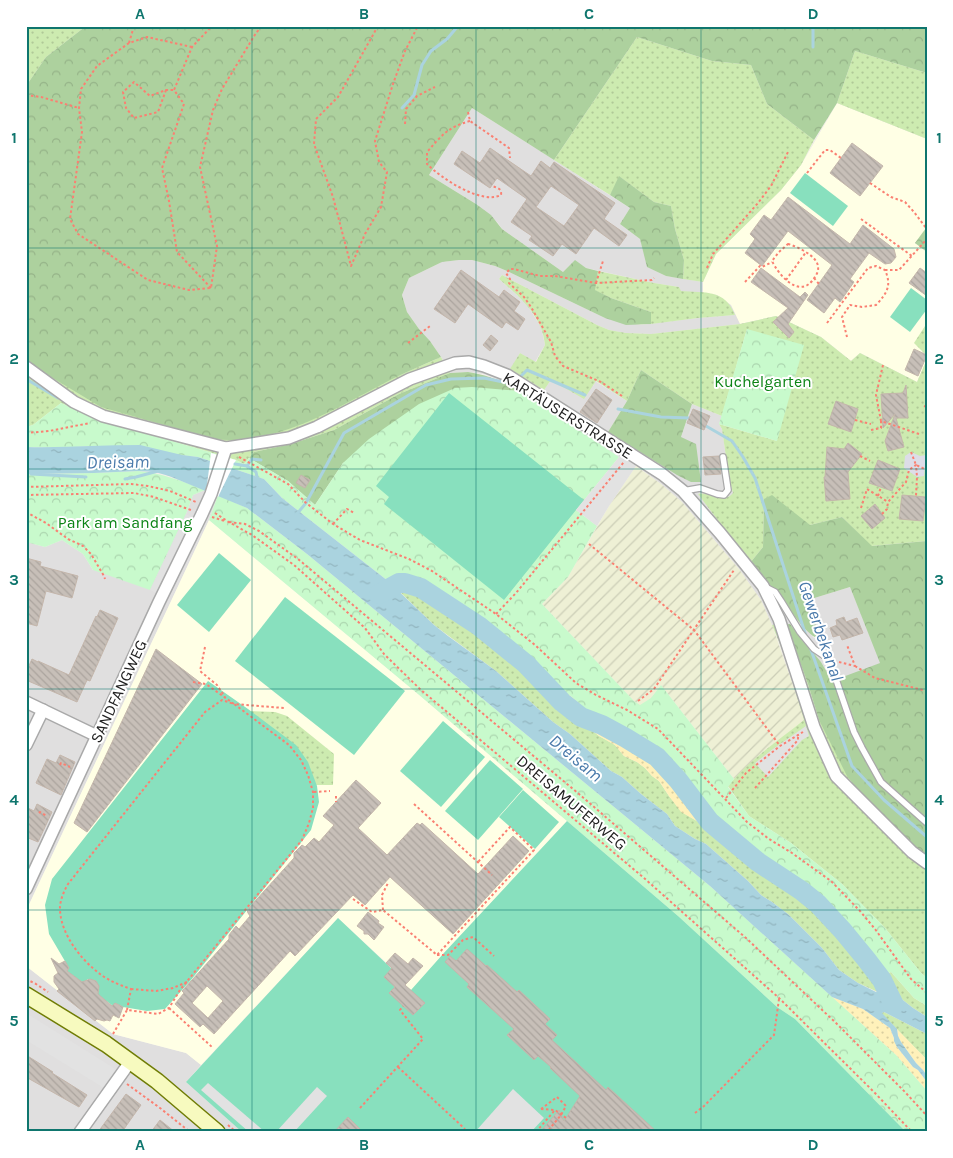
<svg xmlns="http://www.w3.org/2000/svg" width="953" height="1158" font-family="Karla,sans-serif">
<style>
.residential{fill:#e0dfdf}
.education{fill:#ffffe5}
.farmland{fill:url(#farmland-furrows)}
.grass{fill:url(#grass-dots)}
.forest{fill:url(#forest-crowns)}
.sand{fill:url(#sand-dots)}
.park{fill:url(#park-crowns)}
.pitch{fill:#88e0be}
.parking{fill:#e2e2e2}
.plaza{fill:#dddde8}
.water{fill:url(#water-ripples)}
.pier{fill:#fff}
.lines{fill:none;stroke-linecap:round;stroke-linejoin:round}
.stream{stroke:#aad3df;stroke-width:3}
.river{stroke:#aad3df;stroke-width:20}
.building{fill:url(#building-back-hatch);stroke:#c4b6ab;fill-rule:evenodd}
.lane-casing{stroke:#a9a9a9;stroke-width:8}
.street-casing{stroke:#a9a9a9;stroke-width:14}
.secondary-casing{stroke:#707d05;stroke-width:18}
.path{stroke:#fa8072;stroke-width:2;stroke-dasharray:2.5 2.5;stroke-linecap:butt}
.lane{stroke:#fff;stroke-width:5.5}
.street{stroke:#fff;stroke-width:11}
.secondary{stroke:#f7fabf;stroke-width:15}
.grid{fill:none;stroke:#0f766e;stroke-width:1;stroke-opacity:0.55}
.labels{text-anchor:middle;stroke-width:4;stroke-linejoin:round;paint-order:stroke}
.park-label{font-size:16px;fill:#0c8416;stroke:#fff}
.street-label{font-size:16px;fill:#222;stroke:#fff}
.water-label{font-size:18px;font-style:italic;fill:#4a7aab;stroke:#fff}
.neatline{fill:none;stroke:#0f766e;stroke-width:2}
.grid-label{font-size:16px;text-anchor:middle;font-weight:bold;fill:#0f766e}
</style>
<defs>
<pattern id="farmland-furrows" width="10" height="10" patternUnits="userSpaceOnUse" patternTransform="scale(1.25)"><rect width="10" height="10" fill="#eef0d5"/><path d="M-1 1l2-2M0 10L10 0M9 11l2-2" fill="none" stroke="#ccceb7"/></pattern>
<pattern id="grass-dots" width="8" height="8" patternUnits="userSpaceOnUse" patternTransform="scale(1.25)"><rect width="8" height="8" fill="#cdebb0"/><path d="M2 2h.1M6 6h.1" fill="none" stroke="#b0c997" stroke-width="1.8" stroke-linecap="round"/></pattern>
<pattern id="forest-crowns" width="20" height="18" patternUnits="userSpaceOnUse" patternTransform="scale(1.25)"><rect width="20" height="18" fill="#add19e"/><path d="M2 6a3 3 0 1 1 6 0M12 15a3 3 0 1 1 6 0" fill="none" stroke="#95b388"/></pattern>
<pattern id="sand-dots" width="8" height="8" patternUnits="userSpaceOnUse" patternTransform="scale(1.25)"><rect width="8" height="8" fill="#fff1ba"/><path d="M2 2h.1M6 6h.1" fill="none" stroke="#dacea0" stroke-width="1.8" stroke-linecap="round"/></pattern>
<pattern id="park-crowns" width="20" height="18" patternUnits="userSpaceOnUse" patternTransform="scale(1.25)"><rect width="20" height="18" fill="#c8facc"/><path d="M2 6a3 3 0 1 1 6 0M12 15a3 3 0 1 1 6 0" fill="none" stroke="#acd6af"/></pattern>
<pattern id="water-ripples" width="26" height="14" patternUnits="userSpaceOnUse" patternTransform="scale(1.25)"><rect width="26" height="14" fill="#aad3df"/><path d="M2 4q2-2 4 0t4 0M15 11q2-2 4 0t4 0" fill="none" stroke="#92b5bf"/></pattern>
<pattern id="building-back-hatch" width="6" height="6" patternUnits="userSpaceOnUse" patternTransform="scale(1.25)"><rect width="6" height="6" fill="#c7bfb8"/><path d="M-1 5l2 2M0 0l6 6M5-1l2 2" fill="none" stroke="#aba49e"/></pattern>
</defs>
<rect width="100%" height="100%" fill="#f2efe9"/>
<!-- residential -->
<g class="residential">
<polygon points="837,103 927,139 927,228 915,243 927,252 927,323 915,343 927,356 927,359 917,382 860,353 851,361 821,337 805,329 740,324 651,334 626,333 609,330 597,325 502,275 499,279 526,303 541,327 545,345 535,362 520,353 511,369 544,390 551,380 593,386 595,381 627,401 608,432 681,437 692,404 722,416 719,424 722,429 729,478 733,493 731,496 723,499 701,493 698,494 793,615 814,638 819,639 808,600 850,587 881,663 832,682 821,662 790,624 772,625 761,600 739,569 682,502 661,484 627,459 619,457 542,405 509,384 484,374 468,372 450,373 441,357 430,341 419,329 407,312 402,295 409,278 442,262 459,260 472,260 495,266 507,271 605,318 641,325 698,318 735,315 727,301 717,295 680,291 679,287 654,283 586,268 575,261 563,272 502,229 498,223 476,204 429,175 472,108 630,208 620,224 640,239 648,267 666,276 703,282 801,165"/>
<polygon points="205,490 218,495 209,520 26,911 26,542 45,547 62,540 83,554 93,570 186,514 193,495"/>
<polygon points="26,966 113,1034 186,1053 201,1065 186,1082 242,1132 26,1132"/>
</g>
<!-- education -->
<g class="education">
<polygon points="837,103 927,139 927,228 915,243 927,252 927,323 915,343 927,356 927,359 917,382 860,353 851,361 821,337 776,316 740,324 731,305 717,295 703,293 703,282 716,254 781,190 801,165"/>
<polygon points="209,520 418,694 567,821 443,954 411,991 403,984 392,968 338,918 201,1065 186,1053 113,1034 26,966 26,911"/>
</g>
<!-- farmland -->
<polygon class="farmland" points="636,466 661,484 682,502 739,569 761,600 772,625 803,714 805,720 763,752 734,779 661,685 651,698 640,706 634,701 542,604 568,577 609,506"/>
<!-- grass -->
<g class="grass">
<polygon points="26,26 86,26 46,57 26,86"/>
<polygon points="637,37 712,61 751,65 767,104 814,140 801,165 781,190 716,254 703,282 683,279 684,260 675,229 671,206 654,202 620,177 610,195 554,160"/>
<polygon points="855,51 927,73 927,139 837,103"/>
<path d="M 598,271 L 654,283 L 679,287 L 681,291 C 705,293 725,289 735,315 L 698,318 L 651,324 L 651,312 L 611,298 L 594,290 Z"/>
<path d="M 502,275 L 597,325 L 609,330 L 626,333 L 651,334 L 740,324 L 776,316 L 821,337 L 851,361 L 860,353 L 917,382 L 927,359 L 927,541 L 871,546 L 842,517 L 810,525 L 764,500 L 763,547 L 750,563 L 698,494 C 709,491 724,505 733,493 L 729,478 L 722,429 L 719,424 L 777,441 L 747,329 L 722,416 L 692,404 L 641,370 L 627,401 L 596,381 L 584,399 L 551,380 L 544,390 L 510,369 L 520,353 L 536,362 L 545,345 C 544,339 543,332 540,326 C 531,306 515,293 499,279 Z"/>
<polygon points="927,323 927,356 914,343"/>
<polygon points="441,357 450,373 399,394 334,430 291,444 254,452 244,464 236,460 105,421 85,414 61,403 33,425 26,427 26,362 395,377"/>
<polygon points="405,587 424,592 444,605 450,612 465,621 500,649 522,669 528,676 536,683 538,688 545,698 555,707 588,727 599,736 615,745 624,756 637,762 645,768 652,776 659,781 669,796 682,812 702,824 742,857 776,883 825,917 830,927 858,960 868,974 878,983 880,993 858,983 839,970 822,948 788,914 772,902 761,895 748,881 706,844 695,839 675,826 667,814 641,794 622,777 611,771 570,734 553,722 496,671 434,625 401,593"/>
<path d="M 786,624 L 808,684 L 819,720 L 927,856 L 927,978 L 921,973 L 885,928 L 842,884 L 791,843 L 749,816 L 728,786 C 749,760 778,741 804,720 L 784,654 L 772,625 Z"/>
<polygon points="247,711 275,712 287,716 334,754 333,785 314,785"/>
<polygon points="891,972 914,998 927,1006 927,1017 913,1008 894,993 886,974"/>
<polygon points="884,1012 927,1034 927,1060 881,1013"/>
</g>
<!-- forest -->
<g class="forest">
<path d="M 86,26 L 927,26 L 927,73 L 855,51 L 837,103 L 814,140 L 767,104 L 751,65 L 712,61 L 637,37 L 554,160 L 472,108 L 429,175 L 476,204 L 491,215 L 502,229 L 563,272 L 575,260 L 586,268 L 598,271 L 595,290 L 611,298 L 651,312 L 651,324 L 626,325 L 605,318 L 507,271 L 495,266 L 472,260 L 459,260 L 442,262 L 409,278 L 402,295 L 407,312 L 419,329 L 430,341 L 441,357 C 425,364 408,371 392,379 C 338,407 276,447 213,439 L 101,407 L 26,362 L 26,86 L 46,57 Z"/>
<polygon points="619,176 654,202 671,206 675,229 684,260 683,279 666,276 647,267 640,239 620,224 630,208 610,195"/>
<polygon points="926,228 927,228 927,252 915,243"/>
<polygon points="641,370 692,404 681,437 696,444 701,482 691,482 677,475 608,432 627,401"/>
<path d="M 468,372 C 487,375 503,381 519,391 L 497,390 L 343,463 L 315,505 L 288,481 L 249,458 L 254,452 L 291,444 L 334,430 L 399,394 L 450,373 Z"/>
<path d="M 772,495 L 810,525 L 842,517 L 872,546 L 927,541 L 927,856 L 915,848 L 868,802 L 847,776 L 819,720 L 808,684 L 786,624 L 790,624 L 821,662 L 832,681 L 880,663 L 850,587 L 808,600 L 820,639 C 807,637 790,609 782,599 C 772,587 760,576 750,563 L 763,547 L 764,499 Z"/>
</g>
<!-- sand -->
<g class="sand">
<polygon points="398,578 407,579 425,585 464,609 473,617 485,622 560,688 572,697 593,716 605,723 620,728 645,741 659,753 684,781 721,826 750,850 802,886 823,902 886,974 895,992 894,993 880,993 878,982 868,974 858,960 830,927 825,917 776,883 742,857 702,824 681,812 669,796 659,781 652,776 645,768 637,762 624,756 615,745 599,736 588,727 555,707 545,698 538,688 536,683 528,676 522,669 500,649 465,621 450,612 444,605 424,592 405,587 401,593 388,581"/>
<polygon points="832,997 863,1009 890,1028 897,1047 913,1067 918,1070 927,1082 927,1091 896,1055"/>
<polygon points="897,1029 927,1060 927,1076 923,1070 916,1063 901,1042 898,1036"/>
</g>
<!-- park -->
<g class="park">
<polygon points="747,329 804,345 777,441 719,424"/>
<path d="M 472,387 L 519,391 L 542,405 L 619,457 L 576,510 L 597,526 L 568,577 L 542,604 L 634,701 L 640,705 L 651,698 L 661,685 L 734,779 L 728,787 L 749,816 L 791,843 L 842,884 L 885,928 L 921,973 L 927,978 L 927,1006 L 914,998 L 891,972 L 886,974 L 823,902 L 802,886 L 750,850 L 721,826 L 701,804 L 684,781 L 659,753 L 645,742 L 620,728 L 605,723 L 593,716 L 572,697 L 560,688 L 485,622 C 457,609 420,568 388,581 L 282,498 L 264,479 L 198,457 L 92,446 L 60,448 L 26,447 L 26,427 L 33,425 L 61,403 L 85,414 L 105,421 L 236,460 L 244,464 L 249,458 L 288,481 L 315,505 L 343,463 L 369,439 L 419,404 L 455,388 Z"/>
<path d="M 138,471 C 162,473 182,481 205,490 L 193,495 L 186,514 L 150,590 L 93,570 L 83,554 L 62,540 L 45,547 L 26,542 L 26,474 L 94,473 Z"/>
<polygon points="218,495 247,508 307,554 710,886 896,1055 927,1091 927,1132 906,1132 795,1019 777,1007 678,916 567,821 418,694 209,520"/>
</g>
<!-- pitch -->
<g class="pitch">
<polygon points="805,173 848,206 833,226 790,193"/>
<polygon points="911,288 927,300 927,309 910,332 890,317"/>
<polygon points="449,393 584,500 504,600 384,504 389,497 376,486"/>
<polygon points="219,553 251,580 209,632 177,605"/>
<polygon points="285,597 405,691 354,755 235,661"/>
<polygon points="208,681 248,709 296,745 308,762 317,786 319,802 311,830 191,980 165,1009 147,1011 123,1007 115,1003 113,1006 97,994 99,989 96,981 88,979 83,983 67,971 69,968 49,934 45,905 52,879"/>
<polygon points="443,721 485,757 441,807 400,771"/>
<polygon points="490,760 523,789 478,840 445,811"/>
<polygon points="523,790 559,822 535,849 499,817"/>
<polygon points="567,821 678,916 777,1007 795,1019 906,1132 242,1132 186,1082 338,918 391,968 393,967 403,984 411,990 443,954"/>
</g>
<!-- parking -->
<g class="parking">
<polygon points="619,457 627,459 636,466 609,506 597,526 576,510"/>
<polygon points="186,514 194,518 158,594 150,590"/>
<polygon points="806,726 809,736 802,740 768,777 755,763 773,749"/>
<polygon points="26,1013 117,1070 104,1088 26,1040"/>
<polygon points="208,1083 265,1132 249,1132 201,1090"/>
<polygon points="317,1087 327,1096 294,1132 276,1132"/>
<polygon points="513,1089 544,1118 531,1132 475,1132"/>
</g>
<!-- plaza -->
<polygon class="plaza" points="911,452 920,456 926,455 924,476 917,477 904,468 905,456"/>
<!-- water -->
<path class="water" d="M 140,445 L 182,455 L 198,457 L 264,479 L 282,498 L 388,581 L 434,625 L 448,636 L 496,671 L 553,722 L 570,734 L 611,771 L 622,777 L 641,794 L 667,814 L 675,826 L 695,839 L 706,844 L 748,881 L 761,895 L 772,902 L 788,914 L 822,948 L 839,970 L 858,983 L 876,992 L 894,993 L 913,1008 L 927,1017 L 927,1034 L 884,1012 L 882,1013 L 897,1029 L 898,1036 L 901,1042 L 916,1063 L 923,1070 L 927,1076 L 927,1082 L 918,1070 L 913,1067 L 897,1047 L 894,1041 L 894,1038 L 890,1028 L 863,1009 L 832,997 L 710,886 L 307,554 L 247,508 L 169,476 L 155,472 L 138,471 L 94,473 L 26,474 L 26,447 C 64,448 102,445 140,445 Z"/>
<!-- pier -->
<polygon class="pier" points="211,453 236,460 218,497 206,493"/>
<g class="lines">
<!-- stream -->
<g class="stream">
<polyline points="813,26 813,47"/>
<polyline points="402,108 414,95 422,65 431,51 447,39 458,26"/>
<polyline points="26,379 58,398"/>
<polyline points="518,379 527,370 585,395"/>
<polyline points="618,409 661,417 689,418"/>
<polyline points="706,426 732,441 743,457 755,478 807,639"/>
<polyline points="235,464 247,466 256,472 258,481"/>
<polyline points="247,466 252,459 261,460"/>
<polyline points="31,472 31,474 86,477"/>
<polyline points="125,479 136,477 158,471"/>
<polyline points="296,515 306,503 344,433 426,385 451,379 484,378 513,384 513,383"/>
<polyline points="810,647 852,766 884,800 927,837"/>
</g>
<!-- river -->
<polyline class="river" points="379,594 399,583 405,583 421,588 479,626 526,664 562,702 581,717 602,725 626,738 657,757 678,780 710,822 758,862 802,891 818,904 843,931 866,959 882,980 894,1005"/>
</g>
<!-- building -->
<g class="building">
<polygon points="852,143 883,166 860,196 830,173"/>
<path d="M 490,148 L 531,176 L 541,161 L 550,168 L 554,162 L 615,203 L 604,219 L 627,235 L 619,246 L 594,228 L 576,254 L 562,244 L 553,256 L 529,240 L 532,236 L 511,222 L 527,199 L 497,178 L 490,188 L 454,164 L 462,151 L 480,163 ZM 551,186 L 579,205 L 564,226 L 536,207 Z"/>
<polygon points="788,197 850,244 863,225 894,249 896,257 891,263 885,264 869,253 850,279 854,282 840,302 835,298 824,313 807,300 832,265 788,231 762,266 745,253 755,239 750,234 764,215 771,220"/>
<polygon points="761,268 800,297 805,292 808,295 788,324 794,332 789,338 773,322 788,308 751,282"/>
<polygon points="920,268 927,273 927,296 909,283"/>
<polygon points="461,270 499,297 504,290 520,302 514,311 525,319 518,330 506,322 502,328 468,304 455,323 434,309"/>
<polygon points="491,335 498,341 490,351 483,345"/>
<polygon points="914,349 927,355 918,376 905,370"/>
<polygon points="906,385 908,418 896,418 904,447 888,451 885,441 895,414 883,428 881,394 903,393"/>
<polygon points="596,389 612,400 597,423 580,412"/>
<polygon points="836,401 858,409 851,432 828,424"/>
<polygon points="693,409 710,416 704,430 687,423"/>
<polygon points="848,443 862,454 848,472 850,499 826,501 824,477 825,477 827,447 844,449"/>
<polygon points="719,456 721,474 705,475 703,457"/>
<polygon points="878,460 900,469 892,491 869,483"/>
<polygon points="301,475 310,480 305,488 296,483"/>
<polygon points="902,495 926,497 923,521 899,519"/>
<polygon points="875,504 885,518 872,529 861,516"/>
<polygon points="26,558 41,562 40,566 78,576 72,598 46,591 37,626 26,623"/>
<polygon points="100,610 118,618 90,681 87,680 77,702 26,680 26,672 32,659 38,662 38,661 69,675 96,616 97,617"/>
<polygon points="844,617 846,622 857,618 863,633 842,640 840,635 833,637 830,628 837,625 836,620"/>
<polygon points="156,649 202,684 87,832 74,823"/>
<polygon points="60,755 75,762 61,795 36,783 47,759 56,763"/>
<path d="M 356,780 L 381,803 L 358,828 L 387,855 L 417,823 L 420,825 L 422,823 L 478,874 L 513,836 L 529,851 L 453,934 L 390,877 L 365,905 L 353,895 L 295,956 L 290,951 L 214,1034 L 203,1024 L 200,1027 L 175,1004 L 184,993 L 182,991 L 229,939 L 229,935 L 236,926 L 239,929 L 250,916 L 248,913 L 247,910 L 294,858 L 294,853 L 302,845 L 305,847 L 314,838 L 319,842 L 334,825 L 323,816 ZM 207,986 L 223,1001 L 208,1018 L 192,1003 Z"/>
<polygon points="37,804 52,812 38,842 26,837 26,807 34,811"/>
<polygon points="368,912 379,921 378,923 384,927 374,940 368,934 364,934 364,931 357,926"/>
<polygon points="467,949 486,966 487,965 517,992 519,990 550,1019 545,1024 557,1035 552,1040 606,1090 608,1087 657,1132 540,1132 559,1110 564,1121 580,1096 550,1068 551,1067 538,1056 534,1060 507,1035 514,1029 467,987 469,984 445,962 450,956 456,961"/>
<polygon points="395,953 408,964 413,958 423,966 405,985 425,1003 413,1015 389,993 395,987 384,977 392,968 386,963"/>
<polygon points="51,958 59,964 65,961 69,968 67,971 82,982 90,979 96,981 99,986 98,994 112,1006 115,1003 123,1007 119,1018 113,1015 110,1021 107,1020 104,1021 97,1019 95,1021 57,991 59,989 54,982 54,976 58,973"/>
<polygon points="26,1055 53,1072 52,1073 87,1095 79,1107 26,1077"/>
<polygon points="126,1094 141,1105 131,1119 122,1132 98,1132"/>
<polygon points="348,1117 363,1132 334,1132"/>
<polygon points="160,1120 175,1132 151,1132"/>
</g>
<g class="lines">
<!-- lane casing -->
<g class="lane-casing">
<g id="lane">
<polyline points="683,491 700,488 717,494 724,495 728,490 723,457"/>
<polyline points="765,587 775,592 781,601 800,632 814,649 829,659 854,732 862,748 881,782 927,823"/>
</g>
</g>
<!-- street casing -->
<g class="street-casing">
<g id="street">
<polyline points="26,367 74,402 103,416 226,448 289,438 317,427 410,379 455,363 469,362 484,366 507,375 662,474 683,491 720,533 763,586 779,619 814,727 836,776 912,852 927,863"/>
<polyline points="26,702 97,736"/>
<polyline points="26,745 43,710"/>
<polyline points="26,889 159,602 202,514 211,494 226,448"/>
<polyline points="80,1132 130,1062"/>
</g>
</g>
<!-- secondary casing -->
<g class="secondary-casing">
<polyline id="secondary" points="26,995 106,1044 157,1081 217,1132"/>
</g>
<!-- path -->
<g class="path">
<polyline points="378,26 338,97 316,119 314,144 333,197 351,266 365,234 381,207 387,172 379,162 375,141 393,84 405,51 418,26"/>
<polyline points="129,43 134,26"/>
<polyline points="192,47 147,37 129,43 97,66 81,89 79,108 82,132 70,219 78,234 148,280 189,290 211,288 217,246 200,167 213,110 222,89 256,33 262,26"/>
<polyline points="166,90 158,112 134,118 126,108 123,92 134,82 150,96 166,90 174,90"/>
<polyline points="26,95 41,97 79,108"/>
<polyline points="468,112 470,121 509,148 510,158"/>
<path d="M 470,121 C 448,127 442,135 427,152 L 427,164 C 441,178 481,205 501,195 C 502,189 498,188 492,186"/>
<polyline points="405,124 406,109 417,96 435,87"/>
<polyline points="807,173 825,150 830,150 841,158"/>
<polyline points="870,183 891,197 905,202 914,212 926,228 927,237"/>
<polyline points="861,219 912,256"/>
<path d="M 788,244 C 796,246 818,256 818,267 C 819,272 815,277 812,281 C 798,298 778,274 772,261 L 779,252 Z"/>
<polyline points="707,268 713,254 758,203 771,186 789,150"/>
<polyline points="885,270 899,270 927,239"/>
<polyline points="814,278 819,284"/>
<polyline points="786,280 806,252"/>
<polyline points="745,282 760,266 762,267 772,262"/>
<polyline points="596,283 603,261"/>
<polyline points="211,288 177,252 169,201 162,168 184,104 174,90 192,47 212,26"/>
<path d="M 827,323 L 868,268 L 876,266 L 885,270 C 892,286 887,293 876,305 L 862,307 L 850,305 L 842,317 L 847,337"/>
<polyline points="408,343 430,326"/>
<polyline points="883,365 876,395 881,421 919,434"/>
<polyline points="622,396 601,382 563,366 555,356 551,342 531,307 524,297 509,283 510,279 506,273 510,269 514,269 540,276 555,276 596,283 652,280 654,278"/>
<polyline points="924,406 927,407"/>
<polyline points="855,420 871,424"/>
<polyline points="871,430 881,428 881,421"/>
<polyline points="26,433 49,431 90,423"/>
<polyline points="911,452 916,465 927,470"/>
<polyline points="860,456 870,461"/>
<polyline points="239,457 288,484 305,502 333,524 360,540 409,559 432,571 496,614 535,645 576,683 596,695 627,710 658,729 747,822 769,839 792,853 831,881 860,911 875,929 911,979 927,993"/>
<polyline points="26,487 131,484 148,486 170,491 196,502"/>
<polyline points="26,495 134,493 154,497 191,510"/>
<polyline points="878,496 881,487"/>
<polyline points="861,508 867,489 888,502"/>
<polyline points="26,512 46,523 68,539 83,546 91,554 104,576 105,579"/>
<polyline points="215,513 227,521 252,535 294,565 365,628 384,654 421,690 644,878 779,998 874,1092 912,1132"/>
<polyline points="882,514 887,509 888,502 906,482 909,470 916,465 917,477 916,496"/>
<polyline points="212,517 225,521"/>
<polyline points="229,522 245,524 259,531 298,559 579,794 746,938 836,1023 905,1092 927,1116"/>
<polyline points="333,524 347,509 354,513"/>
<polyline points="589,544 694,630 780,746"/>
<polyline points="496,614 516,593 624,462"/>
<polyline points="205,647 200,671 217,685 225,697"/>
<polyline points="839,662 855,666 847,645"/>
<polyline points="855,666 875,678 927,691"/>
<polyline points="193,682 206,684 234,704 284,708"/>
<polyline points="638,701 654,689 734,570"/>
<polyline points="60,765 61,763 70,767"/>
<polyline points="755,788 798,740 798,734"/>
<polyline points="314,792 330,791"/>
<polyline points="336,796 336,802"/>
<polyline points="726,798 746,773 780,746 803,732"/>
<polyline points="414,804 492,875"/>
<polyline points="39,813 40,812 47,816"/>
<polyline points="353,899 372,912 383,910 437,955 534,850 510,827 478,862"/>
<polyline points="383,910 382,895 388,883"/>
<polyline points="437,955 448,955 463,940 473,937 494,956"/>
<polyline points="26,979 36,984 48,992"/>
<polyline points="131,989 156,991 173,988 187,982"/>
<polyline points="169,1008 212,1047"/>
<path d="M 113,1034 L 127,1010 L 158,1014 L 169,1008 L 180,990 L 302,840 L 309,823 L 313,808 L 313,792 L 308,775 L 301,760 L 289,745 L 234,704 L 222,700 L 205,712 L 68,884 C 64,891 61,898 60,906 C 59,932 80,959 100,974 C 109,981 120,985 131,989 L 127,1010"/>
<polyline points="398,1067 465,1129"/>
<polyline points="127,1084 160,1108 190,1132"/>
<polyline points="360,1108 423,1039 400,1010 403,1006"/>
<polyline points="541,1109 557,1097 566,1106 561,1115 547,1132"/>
<polyline points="541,1109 555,1110"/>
<polyline points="695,1113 704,1106 774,1035 779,999"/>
<polyline points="228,1125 236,1132"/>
<polyline points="536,1132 555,1110 566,1118"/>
</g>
<!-- lane -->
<use href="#lane" class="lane"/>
<!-- street -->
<use href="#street" class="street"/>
<!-- secondary -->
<use href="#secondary" class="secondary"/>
</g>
<!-- grid -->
<path class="grid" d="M 252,26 L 252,1132M 476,26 L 476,1132M 701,26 L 701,1132M 26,248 L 927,248M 26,469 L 927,469M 26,689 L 927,689M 26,910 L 927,910"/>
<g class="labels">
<!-- park labels -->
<g class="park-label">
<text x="763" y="387">Kuchelgarten</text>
<text x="125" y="528">Park am Sandfang</text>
</g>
<!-- street labels -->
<g class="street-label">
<text transform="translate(568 415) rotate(32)" y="6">KARTÄUSERSTRASSE</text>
<text transform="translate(118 691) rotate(-65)" y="6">SANDFANGWEG</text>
<text transform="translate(572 802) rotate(40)" y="6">DREISAMUFERWEG</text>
</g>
<!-- water labels -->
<g class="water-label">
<text transform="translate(118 462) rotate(-1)" y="6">Dreisam</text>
<text transform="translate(821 631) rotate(71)" y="6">Gewerbekanal</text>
<text transform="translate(576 758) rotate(40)" y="6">Dreisam</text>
</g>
</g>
<!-- border -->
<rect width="953" height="1158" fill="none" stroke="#ffffff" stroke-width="55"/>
<rect x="28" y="28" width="898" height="1102" class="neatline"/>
<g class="grid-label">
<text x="140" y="19">A</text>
<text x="364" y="19">B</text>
<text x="589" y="19">C</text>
<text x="813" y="19">D</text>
<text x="14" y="143">1</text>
<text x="939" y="143">1</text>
<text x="14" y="364">2</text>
<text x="939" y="364">2</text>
<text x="14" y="585">3</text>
<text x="939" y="585">3</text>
<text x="14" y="805">4</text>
<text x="939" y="805">4</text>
<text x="14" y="1026">5</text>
<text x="939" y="1026">5</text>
<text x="140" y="1150">A</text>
<text x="364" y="1150">B</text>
<text x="589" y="1150">C</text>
<text x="813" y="1150">D</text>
</g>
</svg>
